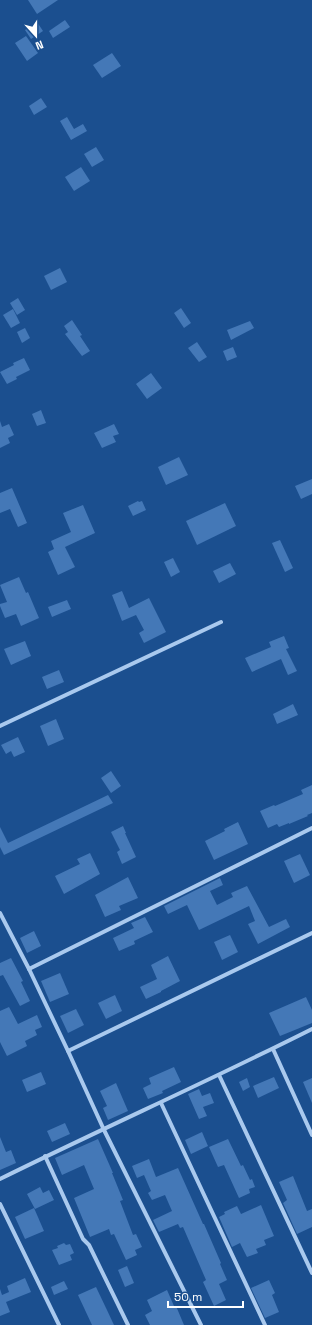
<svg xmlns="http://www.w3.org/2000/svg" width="312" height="1325" font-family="'Space Grotesk',sans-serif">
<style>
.building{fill:#4478b7}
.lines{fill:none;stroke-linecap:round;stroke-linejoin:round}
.minor{stroke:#a9c9ee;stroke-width:4}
</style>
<rect width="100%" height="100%" fill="#1b4f8f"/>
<!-- building -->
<g class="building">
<polygon points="28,0 58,0 37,14"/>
<polygon points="65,20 70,27 53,38 49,31"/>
<polygon points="37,22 43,31 31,39 25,30"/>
<polygon points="26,36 38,53 27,61 15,43"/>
<polygon points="112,53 121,66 102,78 93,65"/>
<polygon points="41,98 47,107 34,115 29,106"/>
<polygon points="67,117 74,129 83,124 87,131 71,140 60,121"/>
<polygon points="96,147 104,160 92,167 84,154"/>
<polygon points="81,167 90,181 74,191 65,177"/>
<polygon points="60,268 67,282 51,290 44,276"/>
<polygon points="18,298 25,310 17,315 10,303"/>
<polygon points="181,308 191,323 184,328 174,313"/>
<polygon points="13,309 20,323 11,328 3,315"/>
<polygon points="72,320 82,335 80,336 90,351 82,356 65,334 68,332 64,326"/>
<polygon points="250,321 254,328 231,340 227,330"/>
<polygon points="25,328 30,338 22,343 17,332"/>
<polygon points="197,342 207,357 199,362 188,348"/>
<polygon points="233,347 237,357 227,361 223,351"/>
<polygon points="24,358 30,370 16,377 17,379 7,384 0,372 14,365 13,363"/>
<polygon points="151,373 162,388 147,399 136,384"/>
<polygon points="41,410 46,423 37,426 32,414"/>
<polygon points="0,421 2,427 9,424 14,435 8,438 10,443 0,448"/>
<polygon points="114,424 119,434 113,436 116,442 102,448 94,433"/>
<polygon points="179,457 188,475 166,485 158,467"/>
<polygon points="312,479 312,494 301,499 295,486"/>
<polygon points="12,488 27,523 18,527 10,509 0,513 0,493"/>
<polygon points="138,501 139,502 142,501 146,510 133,516 128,506"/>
<polygon points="225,503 236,526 197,545 186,521"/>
<polygon points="83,505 95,533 65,547 75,567 58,575 48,552 54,549 51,541 71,532 63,513"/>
<polygon points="280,540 293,568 285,572 272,543"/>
<polygon points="173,558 180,572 171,577 164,562"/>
<polygon points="230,563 236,574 219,583 213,571"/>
<polygon points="19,577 26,593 28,592 39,618 21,626 16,614 5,618 0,606 0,604 7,602 0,585"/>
<polygon points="122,591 129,608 149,598 166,632 144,643 139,633 144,630 136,615 122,621 112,595"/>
<polygon points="67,600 71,609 52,617 48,607"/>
<polygon points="284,636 289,648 286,649 297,671 288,675 281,659 252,672 245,658 271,647 269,642"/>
<polygon points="25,641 31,656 11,665 4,649"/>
<polygon points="59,670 64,682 47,689 42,677"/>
<polygon points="293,704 298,715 277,724 273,714"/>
<polygon points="56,719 64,739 48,746 40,726"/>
<polygon points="18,737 25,752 14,757 11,751 6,754 1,745"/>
<polygon points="111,771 121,786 111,793 101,778"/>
<polygon points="312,785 312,813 307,815 308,816 289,824 289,823 279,827 277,824 268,828 260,811 274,805 275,806 303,794 301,790"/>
<polygon points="108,795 113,803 4,855 0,847 0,827 8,843"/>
<polygon points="238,822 248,844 214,860 205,841 225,831 224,829"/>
<polygon points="123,826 126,833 125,833 136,857 122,864 117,852 120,850 111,832"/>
<polygon points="90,853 100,874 64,894 55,876 80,864 77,859"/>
<polygon points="300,854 310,875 294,883 284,861"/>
<polygon points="128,877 138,898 119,906 121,910 105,917 95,895"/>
<polygon points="220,878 223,885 210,891 217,905 233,897 231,893 247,886 269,927 286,919 290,927 258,944 248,924 255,921 249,906 199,930 187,905 168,914 164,906"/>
<polygon points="145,917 153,932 134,941 135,944 119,951 113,938 134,928 131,923"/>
<polygon points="34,931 41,946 27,953 20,938"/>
<polygon points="230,935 238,952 222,960 214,942"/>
<polygon points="168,956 180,981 161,991 161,992 146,999 140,987 157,979 151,965"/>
<polygon points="11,958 23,981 21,982 30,1001 20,1006 3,975 0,976 0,963"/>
<polygon points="60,973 69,994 50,1002 41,981"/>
<polygon points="115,995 122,1011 106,1019 98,1003"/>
<polygon points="306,997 312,1010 312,1023 280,1036 269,1013"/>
<polygon points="9,1007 18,1024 37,1015 42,1027 35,1030 37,1035 25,1041 27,1046 7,1056 0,1042 0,1011"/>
<polygon points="76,1009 84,1025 68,1033 60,1016"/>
<polygon points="174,1067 181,1082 162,1091 163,1093 148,1099 143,1088 151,1084 149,1078"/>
<polygon points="41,1072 46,1084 27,1092 22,1080"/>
<polygon points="274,1077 279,1088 258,1098 253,1086"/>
<polygon points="247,1078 250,1087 243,1091 239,1082"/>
<polygon points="312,1078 312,1103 303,1082"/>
<polygon points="116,1083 128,1111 108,1120 103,1108 107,1106 100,1091"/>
<polygon points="199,1089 202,1096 210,1093 214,1103 203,1107 207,1116 199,1119 188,1094"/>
<polygon points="65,1123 70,1134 52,1142 47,1131"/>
<polygon points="202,1132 208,1146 191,1154 185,1140"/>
<polygon points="0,1137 6,1152 11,1150 16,1163 0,1170"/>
<polygon points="98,1139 113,1173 112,1173 123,1200 120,1201 133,1235 136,1234 142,1247 135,1250 137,1255 126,1260 114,1234 111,1235 109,1229 90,1237 74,1198 94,1189 84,1165 62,1175 55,1158"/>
<polygon points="228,1139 241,1166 243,1165 250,1180 252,1179 255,1187 249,1189 250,1193 239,1198 224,1165 218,1167 209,1147"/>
<polygon points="149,1159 156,1177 178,1168 203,1224 204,1224 221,1263 220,1264 227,1280 219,1284 226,1300 214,1306 203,1282 206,1280 183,1227 180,1228 178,1224 159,1232 153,1220 172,1211 165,1195 152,1200 148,1193 151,1191 144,1175 137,1178 132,1166"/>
<polygon points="293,1176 307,1211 312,1209 312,1227 297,1234 283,1203 287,1200 279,1182"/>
<polygon points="40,1187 43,1193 49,1190 54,1200 35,1209 27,1194"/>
<polygon points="261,1205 274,1236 264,1240 266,1245 256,1249 258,1253 247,1257 240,1243 232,1247 219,1217 225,1214 224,1212 237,1206 241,1214"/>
<polygon points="34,1208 44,1231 25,1239 15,1217"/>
<polygon points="64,1243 66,1245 70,1244 74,1253 70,1255 72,1260 59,1265 52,1250 58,1248 57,1246"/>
<polygon points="127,1266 134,1283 125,1287 118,1270"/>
<polygon points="25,1278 31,1292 6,1302 10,1312 0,1316 0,1289 2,1295 9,1292 7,1286"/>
<polygon points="269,1280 275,1293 272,1295 279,1312 265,1318 251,1288"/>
<polygon points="64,1281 68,1289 54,1295 51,1287"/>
<polygon points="96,1287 106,1308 114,1325 92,1325 78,1295"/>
<polygon points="167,1290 174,1306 176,1306 184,1325 150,1325 145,1315 152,1311 147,1300"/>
</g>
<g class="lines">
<!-- minor -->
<g class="minor">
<polyline points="0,726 221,622"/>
<polyline points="0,913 29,969 68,1051 104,1130 201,1325"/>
<polyline points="29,969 312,828"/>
<polyline points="273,1049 312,1135"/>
<polyline points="68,1051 312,933"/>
<polyline points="219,1075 312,1273"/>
<polyline points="161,1103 265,1325"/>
<polyline points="45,1156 83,1239 89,1245 128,1325"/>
<path d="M 0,1179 C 103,1128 209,1081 312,1029"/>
<polyline points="0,1204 59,1325"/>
</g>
</g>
<!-- north arrow -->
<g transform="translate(36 36) rotate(159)" stroke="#1b4f8f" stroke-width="3" paint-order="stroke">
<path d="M0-3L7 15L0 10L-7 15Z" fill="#ffffff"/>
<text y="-6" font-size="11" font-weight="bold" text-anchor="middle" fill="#ffffff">N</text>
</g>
<!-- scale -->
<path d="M168 1301v6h75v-6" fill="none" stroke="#ffffff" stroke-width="2"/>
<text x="174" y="1301" font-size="12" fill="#ffffff" stroke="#1b4f8f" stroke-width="3" paint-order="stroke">50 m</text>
</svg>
